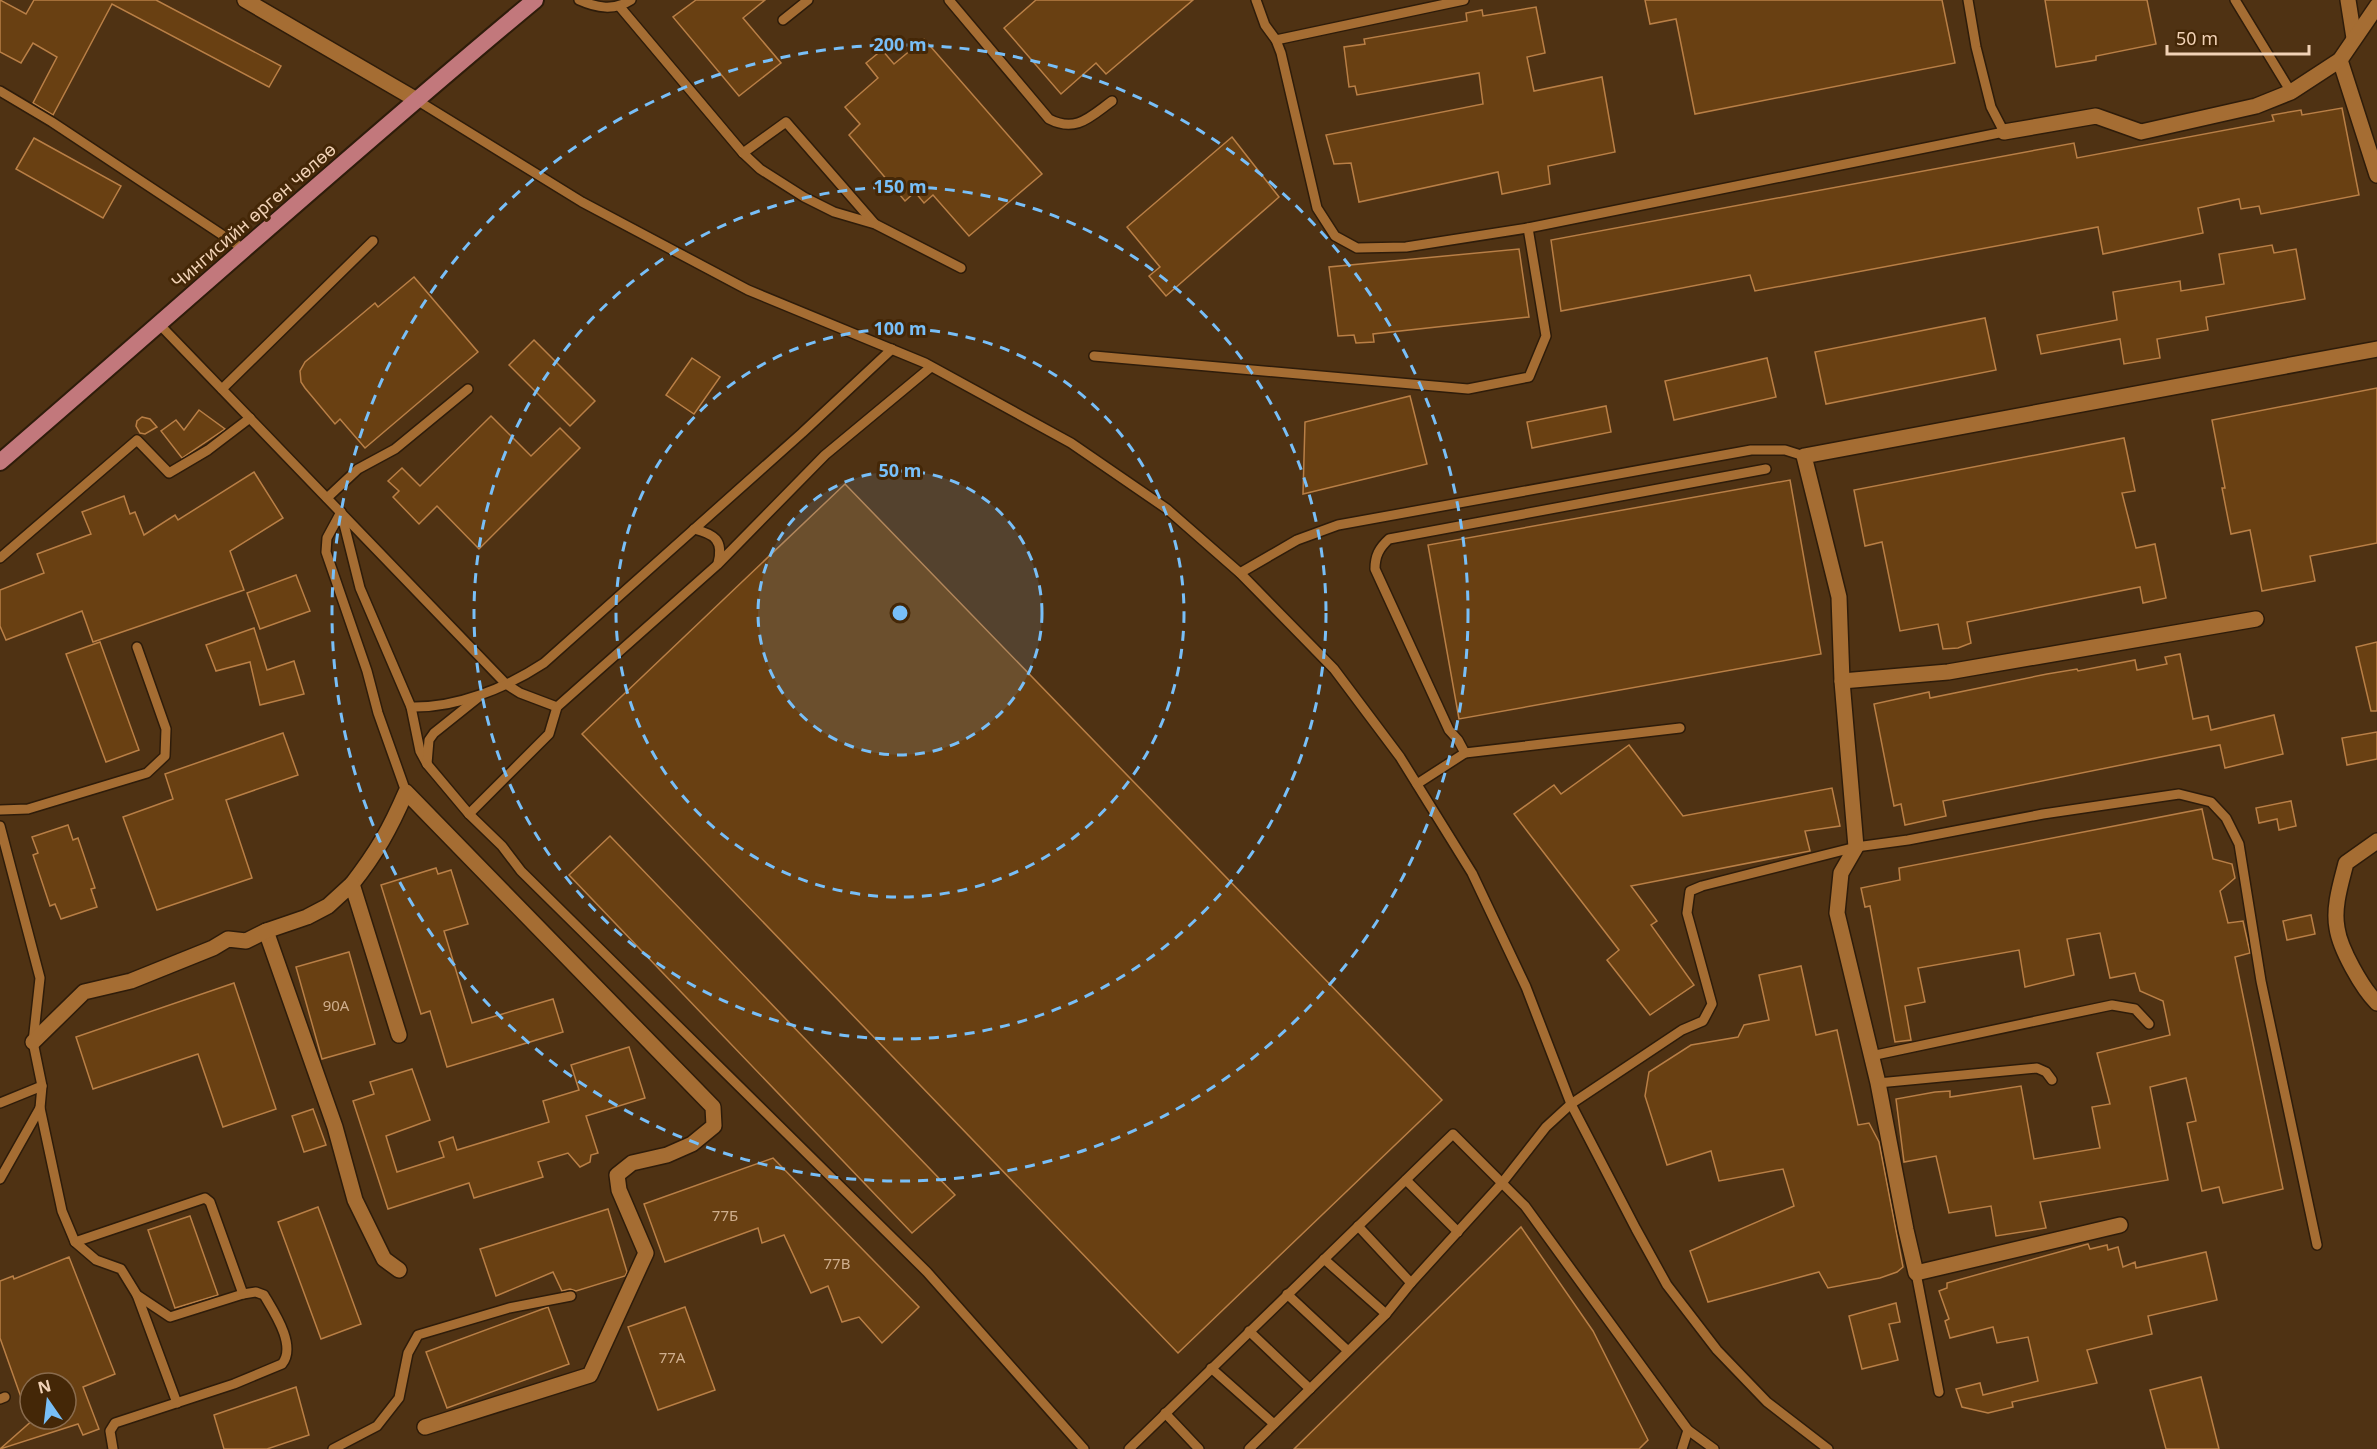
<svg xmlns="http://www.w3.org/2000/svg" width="2377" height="1449" font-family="'Noto Sans',sans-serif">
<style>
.building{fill:#694012;stroke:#b97f46;stroke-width:1.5}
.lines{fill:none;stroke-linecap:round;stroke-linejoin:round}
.service-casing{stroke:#2e1c0a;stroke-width:12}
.minor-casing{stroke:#2e1c0a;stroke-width:18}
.tertiary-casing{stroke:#2e1c0a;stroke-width:18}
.trunk-casing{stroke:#2e1c0a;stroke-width:20}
.service{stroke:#a56d33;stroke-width:9}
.minor{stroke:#a56d33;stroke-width:15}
.tertiary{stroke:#a56d33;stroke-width:15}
.trunk{stroke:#c2787c;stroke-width:16}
.ring{fill:none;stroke:#78bff8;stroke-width:3;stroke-dasharray:10 8}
.labels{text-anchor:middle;stroke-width:6;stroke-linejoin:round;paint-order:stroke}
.number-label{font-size:15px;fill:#cfae8d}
.street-label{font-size:18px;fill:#f1d2b6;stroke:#442707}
.centre{fill:#78bff8;stroke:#442707;stroke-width:3}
.ring-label{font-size:18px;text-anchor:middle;font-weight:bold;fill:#78bff8;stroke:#442707;stroke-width:6;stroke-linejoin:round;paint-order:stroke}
</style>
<rect width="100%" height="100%" fill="#4f3213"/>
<!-- building -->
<g class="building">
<polygon points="0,0 26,14 34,0 156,0 281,66 269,87 112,4 53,115 33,103 57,57 33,43 21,63 0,52"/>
<polygon points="696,0 765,0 743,18 781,63 739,96 673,17"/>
<polygon points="1036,0 1193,0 1106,74 1096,63 1061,94 1004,28"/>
<polygon points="1645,0 1942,0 1955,63 1695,114 1676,19 1650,24"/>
<polygon points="2045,0 2147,0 2156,44 2096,56 2096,60 2056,67"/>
<polygon points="1536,7 1545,53 1527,57 1534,91 1602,77 1615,152 1548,166 1550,184 1502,194 1498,172 1359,202 1351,163 1334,164 1326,135 1483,104 1479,73 1357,95 1355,86 1349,87 1344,47 1365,44 1364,39 1467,21 1466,13 1482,10 1483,16"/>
<polygon points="924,39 1042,174 969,236 933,195 924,203 915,192 905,201 849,135 860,124 845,107 878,78 866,63 882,50 894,64"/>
<polygon points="2342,108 2359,195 2261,214 2259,206 2241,209 2239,199 2198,208 2203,233 2103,254 2098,227 1755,291 1750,275 1561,311 1551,240 2074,143 2077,158 2274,121 2272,115 2301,110 2302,115"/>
<polygon points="1232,137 1279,197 1166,296 1149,276 1160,267 1127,227"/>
<polygon points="34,138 121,186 103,218 16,169"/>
<polygon points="2272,245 2274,253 2296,249 2305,299 2206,317 2208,330 2157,339 2160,358 2124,364 2120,339 2041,354 2037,335 2117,320 2113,292 2180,281 2181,291 2224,284 2219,254"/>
<polygon points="1519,249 1529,317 1373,334 1374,342 1356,343 1354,335 1338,336 1329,267"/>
<polygon points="414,277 478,352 365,448 340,419 335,424 305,388 301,382 300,371 305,362 375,303 378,307"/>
<polygon points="1985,318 1996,370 1826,404 1815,352"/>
<polygon points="534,340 595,401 570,426 509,365"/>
<polygon points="692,358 720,377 694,414 666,395"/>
<polygon points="1767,358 1776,397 1674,420 1665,381"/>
<polygon points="2377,388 2377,543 2310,556 2315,581 2262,591 2250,530 2231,534 2222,488 2225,488 2212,420"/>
<polygon points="1410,396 1427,464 1303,494 1305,422"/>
<polygon points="1606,406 1611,432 1532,448 1527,422"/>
<polygon points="199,410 225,429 182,458 161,431 176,420 184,430"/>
<polygon points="491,416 531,456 560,428 580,448 479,549 437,506 419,524 393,497 399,491 388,481 402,468 420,486"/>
<polygon points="142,417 150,419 157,427 145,434 140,433 136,426 137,421"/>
<polygon points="2124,438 2135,491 2122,493 2136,548 2155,544 2166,598 2143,603 2140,587 1967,622 1971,643 1958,648 1943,649 1938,624 1900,631 1882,542 1865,546 1854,490"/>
<polygon points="254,472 283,518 230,551 244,590 93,642 82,611 6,640 0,626 0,590 44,573 37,554 91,534 82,512 124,496 130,514 135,512 144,535 175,515 178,520"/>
<polygon points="1790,480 1821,654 1459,719 1428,545"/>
<polygon points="845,484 1442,1100 1178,1353 582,734"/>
<polygon points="296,575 310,611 260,629 247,593"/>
<polygon points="254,628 267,670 294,661 304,694 260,705 250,662 216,671 206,645"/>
<polygon points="100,642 139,750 106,762 66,654"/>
<polygon points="2377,642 2377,711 2371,711 2356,647"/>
<polygon points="2180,654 2193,719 2208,716 2211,730 2274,715 2283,754 2225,768 2220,745 1943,801 1946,816 1905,825 1901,804 1894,806 1874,704 1929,692 1930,698 2047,674 2077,669 2078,671 2135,660 2137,670 2167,664 2165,657"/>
<polygon points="2377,732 2377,759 2347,765 2342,738"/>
<polygon points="283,733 298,775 226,800 252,878 157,910 123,817 173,799 165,774"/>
<polygon points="1629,745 1683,816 1832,788 1840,826 1805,831 1810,851 1631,886 1657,921 1651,925 1694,985 1650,1015 1607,960 1619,950 1514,814 1554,785 1561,794"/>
<polygon points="2291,801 2296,826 2279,830 2277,819 2259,823 2256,808"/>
<polygon points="2202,809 2213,859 2232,864 2235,878 2220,891 2228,923 2243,921 2247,939 2250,953 2235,957 2283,1189 2223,1203 2219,1187 2202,1191 2187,1123 2196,1121 2186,1078 2150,1087 2168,1180 2040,1202 2046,1228 1996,1236 1991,1206 1949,1213 1936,1156 1904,1162 1896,1099 1935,1092 1950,1091 1950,1097 2021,1086 2034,1159 2100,1148 2092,1107 2110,1104 2097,1053 2170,1035 2163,1001 2140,991 2135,973 2110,978 2100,933 2067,939 2074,975 2025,987 2019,950 1918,968 1925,1002 1905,1006 1911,1040 1895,1042 1870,906 1865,907 1861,888 1900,880 1899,868"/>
<polygon points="68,825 73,840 78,838 95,888 91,889 97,907 61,919 55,904 50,906 33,855 38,853 32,837"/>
<polygon points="610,836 955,1195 912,1233 569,875"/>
<polygon points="436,868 438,874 451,870 468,924 444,931 472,1023 553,999 563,1032 447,1067 430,1011 421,1014 381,885"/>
<polygon points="2311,915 2315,934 2287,940 2283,921"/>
<polygon points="349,952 375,1044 322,1059 296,967"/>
<polygon points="1801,966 1816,1035 1837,1030 1858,1125 1869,1123 1879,1142 1903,1267 1897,1272 1880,1278 1828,1288 1819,1272 1708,1302 1690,1251 1794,1206 1783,1169 1719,1181 1711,1151 1667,1165 1645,1096 1649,1072 1691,1045 1738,1037 1744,1025 1769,1020 1759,975"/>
<polygon points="234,983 276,1109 223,1127 198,1054 93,1089 76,1037"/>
<polygon points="629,1047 645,1098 586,1116 598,1153 591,1155 590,1162 580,1167 568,1153 538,1162 543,1177 474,1198 469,1183 388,1209 353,1101 374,1094 370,1082 412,1069 430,1120 386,1136 397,1172 444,1157 439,1142 453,1137 457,1150 549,1122 543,1101 579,1090 571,1065"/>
<polygon points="313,1109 326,1145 304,1152 292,1116"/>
<polygon points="773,1158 919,1307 882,1343 859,1317 842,1322 828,1286 811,1293 784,1235 762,1243 758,1228 665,1262 644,1204"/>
<polygon points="318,1207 361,1324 321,1339 278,1222"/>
<polygon points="608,1209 627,1272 625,1276 576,1291 570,1289 562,1291 553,1272 496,1296 480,1249"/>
<polygon points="190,1216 218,1295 175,1308 148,1230"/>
<polygon points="1521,1227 1593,1331 1648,1440 1639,1449 1294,1449"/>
<polygon points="2088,1244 2090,1249 2107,1245 2108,1250 2118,1247 2123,1267 2135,1262 2136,1268 2206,1252 2217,1300 2148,1316 2152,1334 2087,1350 2097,1383 2012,1402 2013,1407 1988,1413 1962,1407 1956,1389 1980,1383 1983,1395 2038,1381 2028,1337 1997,1343 1993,1327 1950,1338 1945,1321 1949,1319 1939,1291 1947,1288 1947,1283"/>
<polygon points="69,1257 115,1374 83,1387 99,1429 83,1435 78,1424 0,1449 34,1419 66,1419 66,1383 30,1383 30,1416 28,1417 0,1338 0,1281 13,1276 14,1279"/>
<polygon points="1896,1303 1900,1322 1889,1324 1898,1360 1862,1369 1849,1316"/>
<polygon points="548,1307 569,1364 447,1408 426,1352"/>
<polygon points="685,1307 715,1390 658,1410 628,1327"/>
<polygon points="2201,1377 2219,1449 2166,1449 2150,1390"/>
<polygon points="296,1387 309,1435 267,1449 224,1449 214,1415"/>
</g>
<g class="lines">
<!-- service casing -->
<g class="service-casing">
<g id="service">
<path d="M 579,0 C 597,8 614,11 631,0"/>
<path d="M 949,0 L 1049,119 C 1076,133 1090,117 1112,101"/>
<polyline points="1256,0 1265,25 1276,40 1281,53 1317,208 1335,236 1357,248 1406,247 1528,228 2004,132 1991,107 1976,47 1968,0"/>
<polyline points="2235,0 2291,92"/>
<polyline points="620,7 743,153 760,169 804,197 834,212 875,224 961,268"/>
<polyline points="783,20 808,0"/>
<polyline points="1276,40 1464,0"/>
<polyline points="0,91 52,122 245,250"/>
<polyline points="415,99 582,202 748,290 925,363 1071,443 1167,509 1240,573 1334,669 1400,757 1472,873 1526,987 1571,1104 1636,1229 1667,1285 1717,1350 1767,1402 1828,1449"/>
<polyline points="743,153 786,122 874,223"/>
<polyline points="160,325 506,684 520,693 557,707"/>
<polyline points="1094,356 1468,389 1529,377 1546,336 1528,228"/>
<polyline points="222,389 373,241"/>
<polyline points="327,498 358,469 395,449 468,389"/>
<polyline points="341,512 360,588 411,707 420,751 427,764 469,814 502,846 521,871 927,1272 1084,1449"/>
<polyline points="341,512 327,538 326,552 367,671 378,713 406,792"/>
<path d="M 694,529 C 714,534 724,540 718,563"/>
<polyline points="0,558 137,440 169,473 208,450 250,418"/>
<polyline points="1240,573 1297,540 1338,525 1751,450 1785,450 1804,456"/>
<path d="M 411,707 C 457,708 506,688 544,663 L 802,433 L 892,349"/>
<polyline points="1465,753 1680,728"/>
<polyline points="427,764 429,740 434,733 479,697"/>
<path d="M 1417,784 L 1465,753 L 1458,740 L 1449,730 L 1375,569 C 1375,556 1379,548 1389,539 L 1766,469"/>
<polyline points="0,810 28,809 147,773 165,756 166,729 137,647"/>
<polyline points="469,814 549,734 557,707 717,565 825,455 931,367"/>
<path d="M 0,826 L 40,978 L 33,1042 L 42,1086 L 40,1108 L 62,1211 L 75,1242 L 96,1260 L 121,1269 L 137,1295 L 170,1317 L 243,1294 L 256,1292 L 264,1295 C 274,1312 297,1346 282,1364 L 234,1384 L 115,1423 L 110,1431 L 113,1449"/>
<polyline points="1871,1056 2112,1005 2135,1009 2149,1024"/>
<polyline points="1878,1083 2037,1068 2046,1072 2052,1080"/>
<polyline points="0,1103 42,1086"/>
<polyline points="0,1179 40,1108"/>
<polyline points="1406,1180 1458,1232"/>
<polyline points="1358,1226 1411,1283"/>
<polyline points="75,1242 205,1198 210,1202 243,1294"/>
<polyline points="1324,1259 1386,1314"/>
<polyline points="1916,1273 1939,1392"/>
<polyline points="1287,1294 1348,1351"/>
<polyline points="137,1295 177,1403"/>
<polyline points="1249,1331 1310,1389"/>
<polyline points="1211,1368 1274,1424"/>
<polyline points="0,1399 5,1397"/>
<polyline points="1165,1413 1199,1449"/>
<polyline points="1688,1430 1714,1449"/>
<polyline points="333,1449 377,1426 399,1398 408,1353 418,1335 509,1308 571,1296"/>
<polyline points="1129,1449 1453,1134 1525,1206 1688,1430 1682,1449"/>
<polyline points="1249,1449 1386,1314 1411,1283 1502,1183 1546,1127 1571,1104 1682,1030 1703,1021 1712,1004 1687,913 1690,891 1702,886 1856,847 1908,840 2043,814 2179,794 2211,802 2226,818 2239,844 2261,981 2317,1245"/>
</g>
</g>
<!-- minor casing -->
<g class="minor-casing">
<g id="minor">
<polyline points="2348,0 2354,38"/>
<polyline points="2340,60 2377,175"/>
<polyline points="2004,132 2096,116 2141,132 2256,106 2291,92 2340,60 2377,6"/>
<polyline points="1842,681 1948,672 2256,619"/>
<path d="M 2377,841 L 2346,863 C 2341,883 2333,907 2337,928 C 2340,949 2362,988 2377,1003"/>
<path d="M 352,884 C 377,852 390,829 406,792 L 713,1107 L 714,1126 L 692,1144 L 667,1155 L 632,1163 L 617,1175 L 619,1190 L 646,1253 L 590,1375 L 425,1427"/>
<polyline points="266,931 335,1127 355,1200 384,1259 399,1270"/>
<polyline points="33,1042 84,992 131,981 213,948 228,939 246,941 266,931 307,917 328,906 352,884 399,1035"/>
<polyline points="2120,1225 1916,1273 1906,1230 1878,1083 1837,913 1841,873 1856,847 1842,681 1839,597 1804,456 2377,349"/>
</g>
</g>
<!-- tertiary casing -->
<g class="tertiary-casing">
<polyline id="tertiary" points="245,0 415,99"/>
</g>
<!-- trunk casing -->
<g class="trunk-casing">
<path id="trunk" d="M 0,462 C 179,308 354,150 535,0"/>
</g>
<!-- service -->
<use href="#service" class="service"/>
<!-- minor -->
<use href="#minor" class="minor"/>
<!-- tertiary -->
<use href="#tertiary" class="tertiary"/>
<!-- trunk -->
<use href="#trunk" class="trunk"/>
</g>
<!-- distance rings -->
<circle cx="900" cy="613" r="142" fill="#78bff8" fill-opacity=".12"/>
<g class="ring">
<circle cx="900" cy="613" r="142"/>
<circle cx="900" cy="613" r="284"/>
<circle cx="900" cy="613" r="426"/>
<circle cx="900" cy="613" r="568"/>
</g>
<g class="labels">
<!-- number labels -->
<g class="number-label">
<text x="336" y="1011">90А</text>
<text x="725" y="1221">77Б</text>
<text x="837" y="1269">77В</text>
<text x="672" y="1363">77А</text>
</g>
<!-- street labels -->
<g class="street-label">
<text transform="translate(254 216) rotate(-41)" y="6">Чингисийн өргөн чөлөө</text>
</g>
</g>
<circle cx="900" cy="613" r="9" class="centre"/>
<g class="ring-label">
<text x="900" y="51">200 m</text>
<text x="900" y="193">150 m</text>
<text x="900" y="335">100 m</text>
<text x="900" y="477">50 m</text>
</g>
<!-- north arrow -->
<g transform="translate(48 1401) rotate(346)"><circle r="28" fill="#442707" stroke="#896b4d" stroke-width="1.5"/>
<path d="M0-4.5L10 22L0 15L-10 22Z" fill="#78bff8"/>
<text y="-9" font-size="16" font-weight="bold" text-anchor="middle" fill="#f1d2b6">N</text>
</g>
<!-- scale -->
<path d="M2167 45v9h142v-9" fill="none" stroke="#f1d2b6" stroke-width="3"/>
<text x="2176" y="45" font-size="18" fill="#f1d2b6" stroke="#442707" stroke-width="4.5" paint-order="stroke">50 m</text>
</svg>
